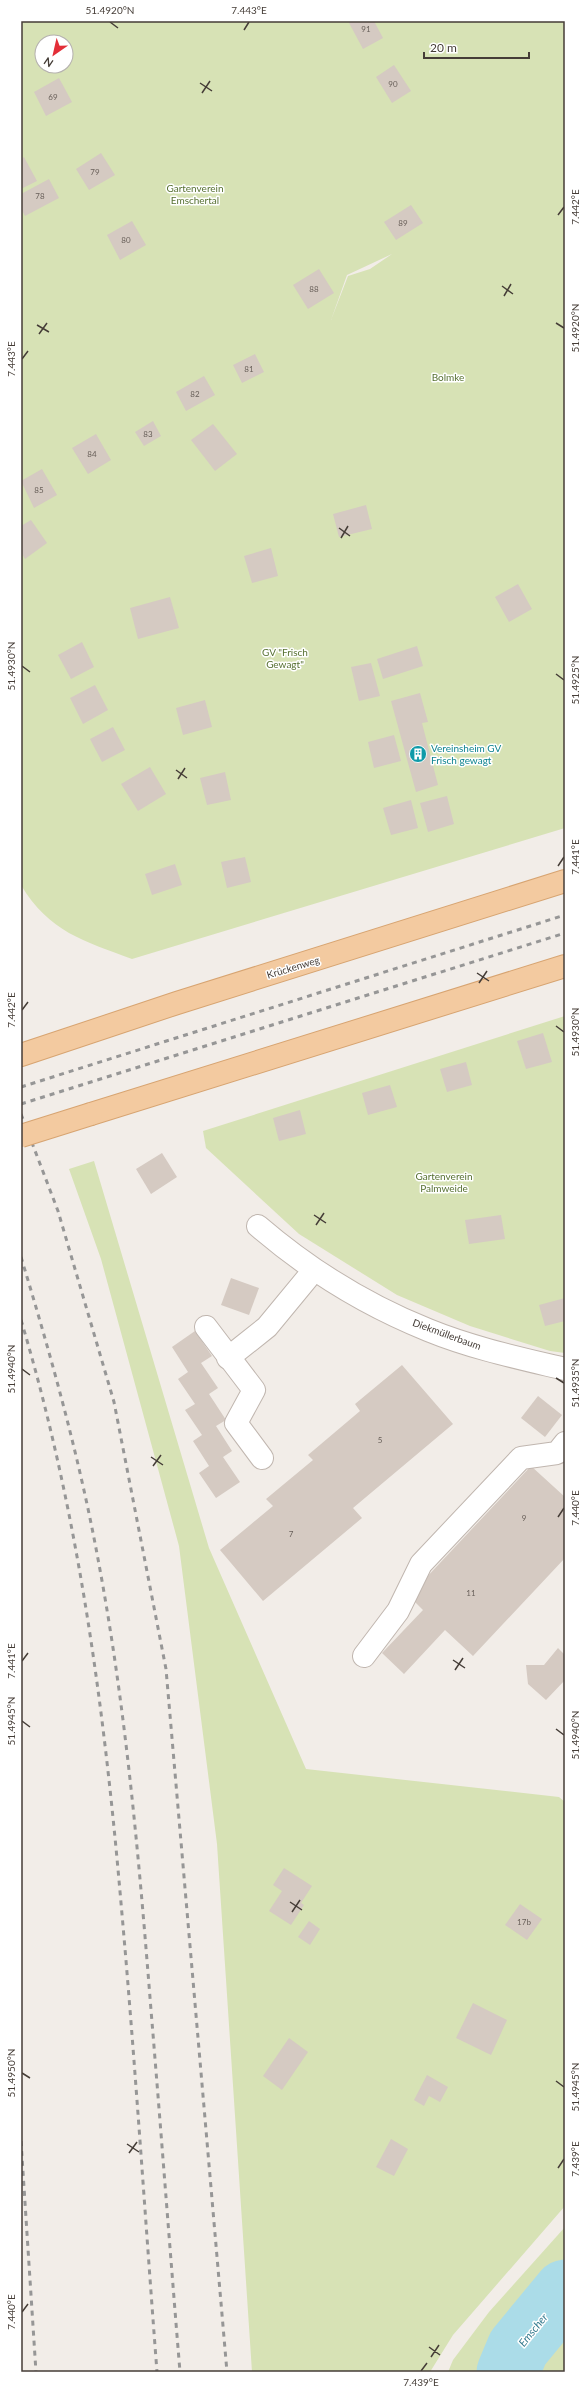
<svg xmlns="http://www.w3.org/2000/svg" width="586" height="2393" font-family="Lato,sans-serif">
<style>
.green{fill:#d7e2b5;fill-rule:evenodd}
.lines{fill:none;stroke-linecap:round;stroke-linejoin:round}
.river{stroke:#abdce8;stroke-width:63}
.building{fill:#d5cac2}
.minor-casing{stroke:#c0b6af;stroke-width:24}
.major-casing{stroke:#d7a471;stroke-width:24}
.minor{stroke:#fff;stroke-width:22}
.major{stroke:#f3caa0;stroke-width:22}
.rail{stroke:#969696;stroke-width:3;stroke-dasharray:5 5;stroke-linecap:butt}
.major-bridge-casing{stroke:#d7a471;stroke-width:24;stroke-linecap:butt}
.major-bridge{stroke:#f3caa0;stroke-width:22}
.ticks{fill:none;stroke:#453d37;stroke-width:1.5}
.labels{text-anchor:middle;stroke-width:3;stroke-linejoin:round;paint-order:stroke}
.number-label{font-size:8px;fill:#69605a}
.park-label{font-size:10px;fill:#567031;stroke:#fff}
.culture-label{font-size:10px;fill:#0d838f;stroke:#fff;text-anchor:start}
.street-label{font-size:10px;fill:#453d37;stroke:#fff}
.water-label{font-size:11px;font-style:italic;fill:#367b8f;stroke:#fff}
.neatline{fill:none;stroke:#453d37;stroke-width:1.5}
.ticks-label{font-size:10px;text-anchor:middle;fill:#453d37}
</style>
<rect width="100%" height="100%" fill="#f2ede8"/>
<!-- green -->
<g class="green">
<path d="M 21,21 L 565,21 L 565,828 L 132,959 C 84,941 49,932 21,885 ZM 42,42 L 66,42 L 66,66 L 42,66 ZM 392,254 L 370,269 L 348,276 L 331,320 L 347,275 Z"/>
<polygon points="565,1016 565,1353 550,1351 470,1326 397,1295 299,1234 206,1148 203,1131"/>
<polygon points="94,1161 209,1548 306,1769 559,1797 565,1802 565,2206 453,2335 430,2372 252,2372 217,1844 179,1546 101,1259 69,1169"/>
<polygon points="565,2227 565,2372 448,2372 453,2360 489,2312"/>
</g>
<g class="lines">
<!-- river -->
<polyline class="river" points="508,2372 518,2348 565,2291"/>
</g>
<!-- building -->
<g class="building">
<polygon points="348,21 374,21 383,38 363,49"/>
<polygon points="394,65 411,91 392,103 376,77"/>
<polygon points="59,78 72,102 46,116 34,92"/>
<polygon points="101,153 115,175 89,190 76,169"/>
<polygon points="24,157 37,181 21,189 21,159"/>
<polygon points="49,179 59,198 25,216 21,209 21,194"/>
<polygon points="411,205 423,223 396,240 384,222"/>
<polygon points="132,221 146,245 120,260 107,235"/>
<polygon points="319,269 334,293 308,309 293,285"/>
<polygon points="255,354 264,372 242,383 233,365"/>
<polygon points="204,376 215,395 186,411 176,392"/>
<polygon points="153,421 161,436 144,446 135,432"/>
<polygon points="213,424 237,454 215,471 191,440"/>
<polygon points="96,434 111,460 88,474 72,448"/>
<polygon points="42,469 57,495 34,508 21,481"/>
<polygon points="366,505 372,529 339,537 333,514"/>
<polygon points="31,520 47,543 25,559 21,552 21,526"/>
<polygon points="271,548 278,576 252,583 244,556"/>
<polygon points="518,584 532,609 509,622 495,597"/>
<polygon points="170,597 179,628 138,639 130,608"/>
<polygon points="82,642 94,667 71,679 58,655"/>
<polygon points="417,646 423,666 383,679 377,659"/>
<polygon points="371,663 380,696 359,701 351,667"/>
<polygon points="95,685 108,710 83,724 70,698"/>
<polygon points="420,693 428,722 422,723 438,785 416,792 391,701"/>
<polygon points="205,700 212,727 183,735 176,708"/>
<polygon points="113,727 125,750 102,762 90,739"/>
<polygon points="394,735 401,761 374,768 368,742"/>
<polygon points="150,767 166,794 138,811 121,784"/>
<polygon points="225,772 231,800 207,805 200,778"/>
<polygon points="447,796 454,824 428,832 420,803"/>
<polygon points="411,800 418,828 391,835 383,808"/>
<polygon points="245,857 251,882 227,888 221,862"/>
<polygon points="175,864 182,885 152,895 145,874"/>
<polygon points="543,1033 552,1062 526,1069 517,1041"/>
<polygon points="466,1062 472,1085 447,1092 440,1069"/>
<polygon points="390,1085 397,1107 368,1115 362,1093"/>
<polygon points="300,1110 306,1134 279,1141 273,1118"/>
<polygon points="162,1153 177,1177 151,1194 136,1169"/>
<polygon points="501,1215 505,1239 469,1244 465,1220"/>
<polygon points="231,1278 259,1288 249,1315 221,1305"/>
<polygon points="565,1298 565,1321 545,1326 539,1305"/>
<polygon points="195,1331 212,1356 201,1363 218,1388 209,1394 226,1420 216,1426 232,1451 223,1457 240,1482 216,1498 199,1473 209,1466 193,1441 202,1435 185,1410 195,1404 178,1379 188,1372 172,1347"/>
<polygon points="402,1365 453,1424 353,1508 362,1518 263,1601 220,1550 273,1506 266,1499 313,1460 308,1455 360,1411 355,1404"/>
<polygon points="538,1396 562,1415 545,1437 521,1418"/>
<polygon points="531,1466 565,1497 565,1558 473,1656 445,1630 404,1674 382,1653 423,1610 409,1596"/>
<polygon points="558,1648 565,1655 565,1680 546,1700 528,1684 526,1665 544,1665"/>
<polygon points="284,1868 312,1886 301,1903 304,1905 291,1925 269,1911 282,1891 273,1885"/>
<polygon points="520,1904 542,1919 527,1940 505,1925"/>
<polygon points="309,1921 320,1929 310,1945 298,1937"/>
<polygon points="473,2003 507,2020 491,2055 456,2038"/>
<polygon points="289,2038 308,2052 282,2090 263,2076"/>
<polygon points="427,2075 448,2087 440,2102 429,2096 424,2106 414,2100"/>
<polygon points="391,2139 408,2149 394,2176 376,2167"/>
</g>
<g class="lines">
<!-- minor casing -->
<g class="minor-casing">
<g id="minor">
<path d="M 258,1226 C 308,1269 366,1305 428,1330 C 472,1348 519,1358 565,1369"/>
<polyline points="206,1327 254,1390 236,1423 262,1458"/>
<polyline points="228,1358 267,1327 314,1270"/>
<polyline points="364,1656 398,1611 421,1564 521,1458 557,1453 565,1443"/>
</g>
</g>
<!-- major casing -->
<g class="major-casing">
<g id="major">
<polyline points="21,1055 177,1003 565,881"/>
<polyline points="91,1114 565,966"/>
</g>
</g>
<!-- minor -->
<use href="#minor" class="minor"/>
<!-- major -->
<use href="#major" class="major"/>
<!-- rail -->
<g class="rail">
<polyline points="21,1087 565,915"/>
<polyline points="21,1104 565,933"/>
<polyline points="21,1114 58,1211 114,1402 166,1669 227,2372"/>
<path d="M 21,1257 C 51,1356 79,1456 98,1559 C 126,1708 139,1859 151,2010 C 161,2130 170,2251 180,2372"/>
<path d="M 21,1320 C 78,1510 104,1706 121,1903 C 135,2059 145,2216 157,2372"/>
<polyline points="21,2141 36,2372"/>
</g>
<!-- major-bridge casing -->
<g class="major-bridge-casing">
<polyline id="major-bridge" points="21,1136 91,1114"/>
</g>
<!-- major-bridge -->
<use href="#major-bridge" class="major-bridge"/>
</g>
<!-- ticks -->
<path class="ticks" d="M 110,22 L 118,28M 244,30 L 249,22M 200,83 L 212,91M 202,93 L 210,81M 558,215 L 564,207M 502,286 L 513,294M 504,296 L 511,284M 556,323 L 564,328M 37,325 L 49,332M 39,334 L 47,323M 22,359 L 28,351M 339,528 L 350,536M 341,538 L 348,526M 22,666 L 30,672M 556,674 L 564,680M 176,770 L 187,778M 178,779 L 185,768M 558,866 L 564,857M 477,973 L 489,981M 479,983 L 487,971M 22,1010 L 28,1002M 556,1026 L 564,1032M 314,1215 L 326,1223M 316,1225 L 324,1213M 22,1369 L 30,1375M 556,1378 L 564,1383M 151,1457 L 163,1465M 153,1466 L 161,1455M 558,1517 L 564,1508M 453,1660 L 465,1668M 22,1661 L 28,1653M 455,1670 L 463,1658M 22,1721 L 30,1727M 556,1729 L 564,1735M 290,1902 L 302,1910M 292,1912 L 300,1900M 22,2073 L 30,2078M 556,2081 L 564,2087M 127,2144 L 139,2152M 129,2153 L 137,2142M 558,2168 L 564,2159M 22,2312 L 28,2304M 429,2347 L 440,2355M 431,2357 L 439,2345M 421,2371 L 427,2363"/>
<!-- icons -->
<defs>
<g id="building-disc" transform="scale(0.9)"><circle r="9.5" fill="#0f9aa8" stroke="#fff"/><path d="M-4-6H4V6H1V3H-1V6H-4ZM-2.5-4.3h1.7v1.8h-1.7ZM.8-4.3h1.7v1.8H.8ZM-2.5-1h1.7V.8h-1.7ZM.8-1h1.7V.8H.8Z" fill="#fff"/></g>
</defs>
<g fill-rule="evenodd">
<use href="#building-disc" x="418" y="754"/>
</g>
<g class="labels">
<!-- number labels -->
<g class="number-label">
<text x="366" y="32">91</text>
<text x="393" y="87">90</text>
<text x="53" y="100">69</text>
<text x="95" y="175">79</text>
<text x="40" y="199">78</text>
<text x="403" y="226">89</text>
<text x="126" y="243">80</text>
<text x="314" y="292">88</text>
<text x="249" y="372">81</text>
<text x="195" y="397">82</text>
<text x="148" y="437">83</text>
<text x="92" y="457">84</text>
<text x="39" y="493">85</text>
<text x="380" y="1443">5</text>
<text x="524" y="1521">9</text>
<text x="291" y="1537">7</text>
<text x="471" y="1596">11</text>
<text x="524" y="1925">17b</text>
</g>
<!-- park labels -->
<g class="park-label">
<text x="195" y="192">Gartenverein<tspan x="195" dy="12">Emschertal</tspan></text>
<text x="448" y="381">Bolmke</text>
<text x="285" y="656">GV "Frisch<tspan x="285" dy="12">Gewagt"</tspan></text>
<text x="444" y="1180">Gartenverein<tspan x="444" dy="12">Palmweide</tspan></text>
</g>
<!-- culture labels -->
<g class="culture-label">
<text x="431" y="752">Vereinsheim GV<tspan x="431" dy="12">Frisch gewagt</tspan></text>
</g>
<!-- street labels -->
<g class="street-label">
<text transform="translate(293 967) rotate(-17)" y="4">Krückenweg</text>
<text transform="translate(447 1334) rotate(20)" y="4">Diekmüllerbaum</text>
</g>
<!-- water labels -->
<g class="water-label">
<text transform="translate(533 2330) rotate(-51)" y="4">Emscher</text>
</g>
</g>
<!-- border -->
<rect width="586" height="2393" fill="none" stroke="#ffffff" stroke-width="44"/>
<!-- north arrow -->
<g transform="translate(54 54) rotate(214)"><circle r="19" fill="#ffffff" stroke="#b5b1af"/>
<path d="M0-3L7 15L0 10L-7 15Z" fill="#e32e38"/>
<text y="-6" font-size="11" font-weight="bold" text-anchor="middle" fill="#453d37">N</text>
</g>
<!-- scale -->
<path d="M424 52v6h105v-6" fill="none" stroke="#453d37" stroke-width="2"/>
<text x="430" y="52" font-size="12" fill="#453d37" stroke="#ffffff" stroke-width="3" paint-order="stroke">20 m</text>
<rect x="22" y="22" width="542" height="2349" class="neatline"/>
<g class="ticks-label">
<text x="110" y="14">51.4920°N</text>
<text x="249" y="14">7.443°E</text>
<text transform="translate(575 207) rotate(-90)" y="4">7.442°E</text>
<text transform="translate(575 328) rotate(-90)" y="4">51.4920°N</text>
<text transform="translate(11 359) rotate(-90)" y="4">7.443°E</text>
<text transform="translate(11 666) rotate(-90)" y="4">51.4930°N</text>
<text transform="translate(575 680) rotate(-90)" y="4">51.4925°N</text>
<text transform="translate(575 857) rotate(-90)" y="4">7.441°E</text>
<text transform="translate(11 1010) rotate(-90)" y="4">7.442°E</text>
<text transform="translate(575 1032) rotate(-90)" y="4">51.4930°N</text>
<text transform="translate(11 1369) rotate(-90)" y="4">51.4940°N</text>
<text transform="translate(575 1383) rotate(-90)" y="4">51.4935°N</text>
<text transform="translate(575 1508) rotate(-90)" y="4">7.440°E</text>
<text transform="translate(11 1661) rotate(-90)" y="4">7.441°E</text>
<text transform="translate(11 1721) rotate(-90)" y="4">51.4945°N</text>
<text transform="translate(575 1735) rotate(-90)" y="4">51.4940°N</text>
<text transform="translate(11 2073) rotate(-90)" y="4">51.4950°N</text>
<text transform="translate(575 2087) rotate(-90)" y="4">51.4945°N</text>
<text transform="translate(575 2159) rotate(-90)" y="4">7.439°E</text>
<text transform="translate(11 2312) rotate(-90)" y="4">7.440°E</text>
<text x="421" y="2386">7.439°E</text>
</g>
</svg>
